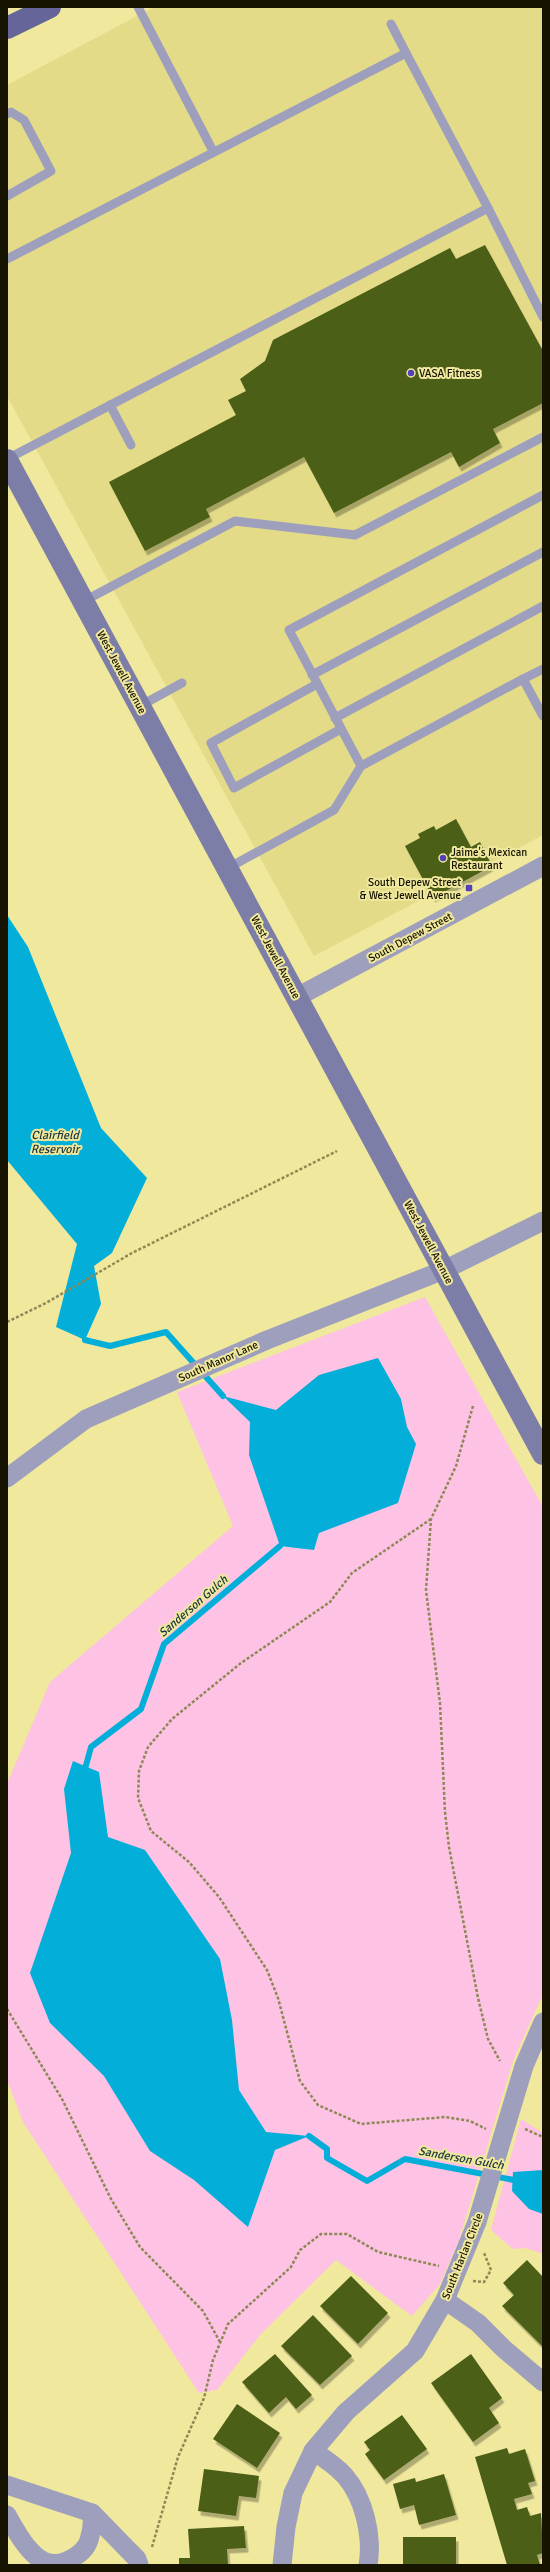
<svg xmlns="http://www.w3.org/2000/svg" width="550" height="2572" font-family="Signika,sans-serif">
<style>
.built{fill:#e3db88}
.green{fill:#fec2e4}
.water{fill:#03aed9}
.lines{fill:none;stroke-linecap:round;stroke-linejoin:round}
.stream{stroke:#03aed9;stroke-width:6}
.building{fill:#4b5e17;filter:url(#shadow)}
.path{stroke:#8d8856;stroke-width:2.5;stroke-dasharray:3 2;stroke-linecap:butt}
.lane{stroke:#9e9fbd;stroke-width:9}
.street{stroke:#9e9fbd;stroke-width:19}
.secondary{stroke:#7d7ea8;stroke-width:22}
.primary{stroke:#666599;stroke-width:22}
.poi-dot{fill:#5241b8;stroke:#efe89d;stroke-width:1.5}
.labels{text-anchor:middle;stroke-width:4;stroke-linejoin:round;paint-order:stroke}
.poi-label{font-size:11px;fill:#161300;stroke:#efe89d;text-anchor:start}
.street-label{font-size:11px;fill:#161300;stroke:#efe89d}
.water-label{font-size:12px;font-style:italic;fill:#18353f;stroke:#efe89d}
</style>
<defs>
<filter id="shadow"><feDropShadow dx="2.5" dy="4.5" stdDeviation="0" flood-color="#0004"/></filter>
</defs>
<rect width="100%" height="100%" fill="#efe89d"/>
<!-- built -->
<polygon class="built" points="154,7 543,7 543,835 314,956 7,396 7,85"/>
<!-- green -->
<g class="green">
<polygon points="425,1297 543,1507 543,1994 513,2061 459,2240 440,2284 412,2316 336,2260 260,2335 217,2390 199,2393 23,2122 7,2080 7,1784 50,1682 233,1526 177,1392"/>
<polygon points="521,2119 543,2133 543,2254 526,2248 513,2249 491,2230"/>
</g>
<!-- water -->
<g class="water">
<polygon points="7,915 28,947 101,1128 147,1178 112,1253 94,1266 101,1304 85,1340 56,1327 77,1244 7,1160"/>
<polygon points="378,1358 401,1399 407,1427 416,1444 398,1503 319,1533 314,1550 280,1546 249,1455 250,1422 223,1396 276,1410 319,1375"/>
<polygon points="73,1761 99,1772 108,1837 145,1850 220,1959 232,2020 239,2090 266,2132 309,2136 275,2150 248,2227 194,2180 150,2151 104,2076 50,2023 30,1973 71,1853 64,1789"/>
<polygon points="543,2170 543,2214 529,2209 512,2191 513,2172"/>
</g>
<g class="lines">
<!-- stream -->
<g class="stream">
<polyline points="85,1340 110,1346 166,1332 223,1396"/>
<polyline points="85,1769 91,1747 141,1709 164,1644 280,1546"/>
<polyline points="309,2136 327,2149 327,2158 367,2181 405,2159 519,2181"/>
</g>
</g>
<!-- building -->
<g class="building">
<polygon points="485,245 543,351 543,403 493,429 500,443 459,467 451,452 334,513 304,457 206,509 210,517 145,551 109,482 236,415 228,400 246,391 240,379 265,361 273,340 450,248 456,259"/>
<polygon points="456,819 471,847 480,842 492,866 433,898 405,846 420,838 418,834 434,826 436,830"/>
<polygon points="527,2260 543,2277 543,2347 502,2306 514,2295 503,2283"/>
<polygon points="351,2276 388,2313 358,2344 320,2306"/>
<polygon points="313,2315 352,2356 320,2385 281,2346"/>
<polygon points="275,2354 312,2395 296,2409 286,2397 269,2413 242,2382"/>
<polygon points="471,2354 502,2398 489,2408 499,2423 473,2442 431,2383"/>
<polygon points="237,2404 280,2433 257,2468 213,2439"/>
<polygon points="402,2415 427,2449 384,2480 365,2454 370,2450 364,2442"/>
<polygon points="507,2448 509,2454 525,2449 535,2481 528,2483 532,2494 514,2499 517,2510 527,2507 530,2516 541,2513 543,2553 537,2555 540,2565 507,2565 475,2457"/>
<polygon points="204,2469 259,2476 256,2498 239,2496 236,2516 198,2511"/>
<polygon points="444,2474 456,2515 419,2525 414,2505 400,2509 393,2484 415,2478 416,2482"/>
<polygon points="244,2526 246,2548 227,2549 228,2565 179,2565 179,2558 190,2558 188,2529"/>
<rect x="403" y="2537" width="53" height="28"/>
</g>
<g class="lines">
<!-- path -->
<g class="path">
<polyline points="7,1322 46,1303 132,1253 337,1151"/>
<polyline points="473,1406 456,1466 431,1519 426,1590 440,1703 445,1812 449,1847 478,1998 488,2039 500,2061"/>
<polyline points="431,1519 352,1573 330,1602 241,1663 172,1719 148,1747 139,1771 138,1798 151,1831 189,1862 219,1897 267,1970 278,1998 300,2081 318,2105 361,2124 445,2117 470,2121 486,2129"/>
<polyline points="7,2009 62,2099 111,2199 140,2247 203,2311 220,2342"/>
<polyline points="525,2129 543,2137"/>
<polyline points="473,2281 484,2282 491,2270 484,2253"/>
<polyline points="152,2547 178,2457 204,2398 213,2360 228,2324 291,2267 300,2250 321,2234 347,2234 378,2252 439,2266"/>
</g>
<!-- lane -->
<g class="lane">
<polyline points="138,7 213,151"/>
<polyline points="7,114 11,112 24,120 51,171 7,196"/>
<polyline points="488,208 543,317"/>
<polyline points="7,259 406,53 391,24"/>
<polyline points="110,405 131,445"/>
<polyline points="7,459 488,208 406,53"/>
<polyline points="84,601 235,521 355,535 543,437"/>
<polyline points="312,675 543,552"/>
<polyline points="523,679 543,669"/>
<polyline points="317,684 211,743 234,788 341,729"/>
<polyline points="140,706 182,683"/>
<polyline points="335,718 543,606"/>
<polyline points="361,766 289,630 543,495"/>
<polyline points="228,868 334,810 361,766 523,679 543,716"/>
</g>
<!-- street -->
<g class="street">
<polyline points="297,997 543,866"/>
<polyline points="7,1478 86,1419 267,1340 444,1270 543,1221"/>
<polyline points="445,2300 478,2323 504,2349 543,2382"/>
<path d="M 313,2451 C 324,2458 336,2466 345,2476 C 364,2498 373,2536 368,2565"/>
<polyline points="7,2485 92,2513 137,2559 139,2565"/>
<path d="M 7,2515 C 16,2531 27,2552 43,2561 C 58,2569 84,2556 89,2540 C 92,2531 93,2522 92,2513"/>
<polyline points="282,2565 286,2527 293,2493 313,2451 346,2412 415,2351 445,2300 477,2222 524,2066 543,2022"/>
</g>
<!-- secondary -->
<polyline class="secondary" points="7,460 543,1454"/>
<!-- primary -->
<polyline class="primary" points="7,28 50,7"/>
</g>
<!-- markers -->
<g class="poi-dot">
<circle cx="411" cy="373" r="4"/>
<circle cx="443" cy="858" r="4"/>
<rect x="465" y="884" width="8" height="8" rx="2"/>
</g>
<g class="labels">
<!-- poi labels -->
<g class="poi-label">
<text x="419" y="377">VASA Fitness</text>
<text x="451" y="856">Jaime's Mexican<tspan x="451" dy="13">Restaurant</tspan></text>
<text x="461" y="886" text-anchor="end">South Depew Street<tspan x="461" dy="13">&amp; West Jewell Avenue</tspan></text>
</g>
<!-- street labels -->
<g class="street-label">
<text transform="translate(122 672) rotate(62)" y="4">West Jewell Avenue</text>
<text transform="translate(410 937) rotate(-28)" y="4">South Depew Street</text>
<text transform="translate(276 957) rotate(62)" y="4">West Jewell Avenue</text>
<text transform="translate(429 1242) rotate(62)" y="4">West Jewell Avenue</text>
<text transform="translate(218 1361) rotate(-24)" y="4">South Manor Lane</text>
<text transform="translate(462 2256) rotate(-68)" y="4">South Harlan Circle</text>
</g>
<!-- water labels -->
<g class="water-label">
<text x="55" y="1139">Clairfield<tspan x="55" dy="14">Reservoir</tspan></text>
<text transform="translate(193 1606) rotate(-41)" y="4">Sanderson Gulch</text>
<text transform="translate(461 2158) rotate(10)" y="4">Sanderson Gulch</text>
</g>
</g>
<!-- border -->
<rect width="550" height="2572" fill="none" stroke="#161300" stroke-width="16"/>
</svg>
